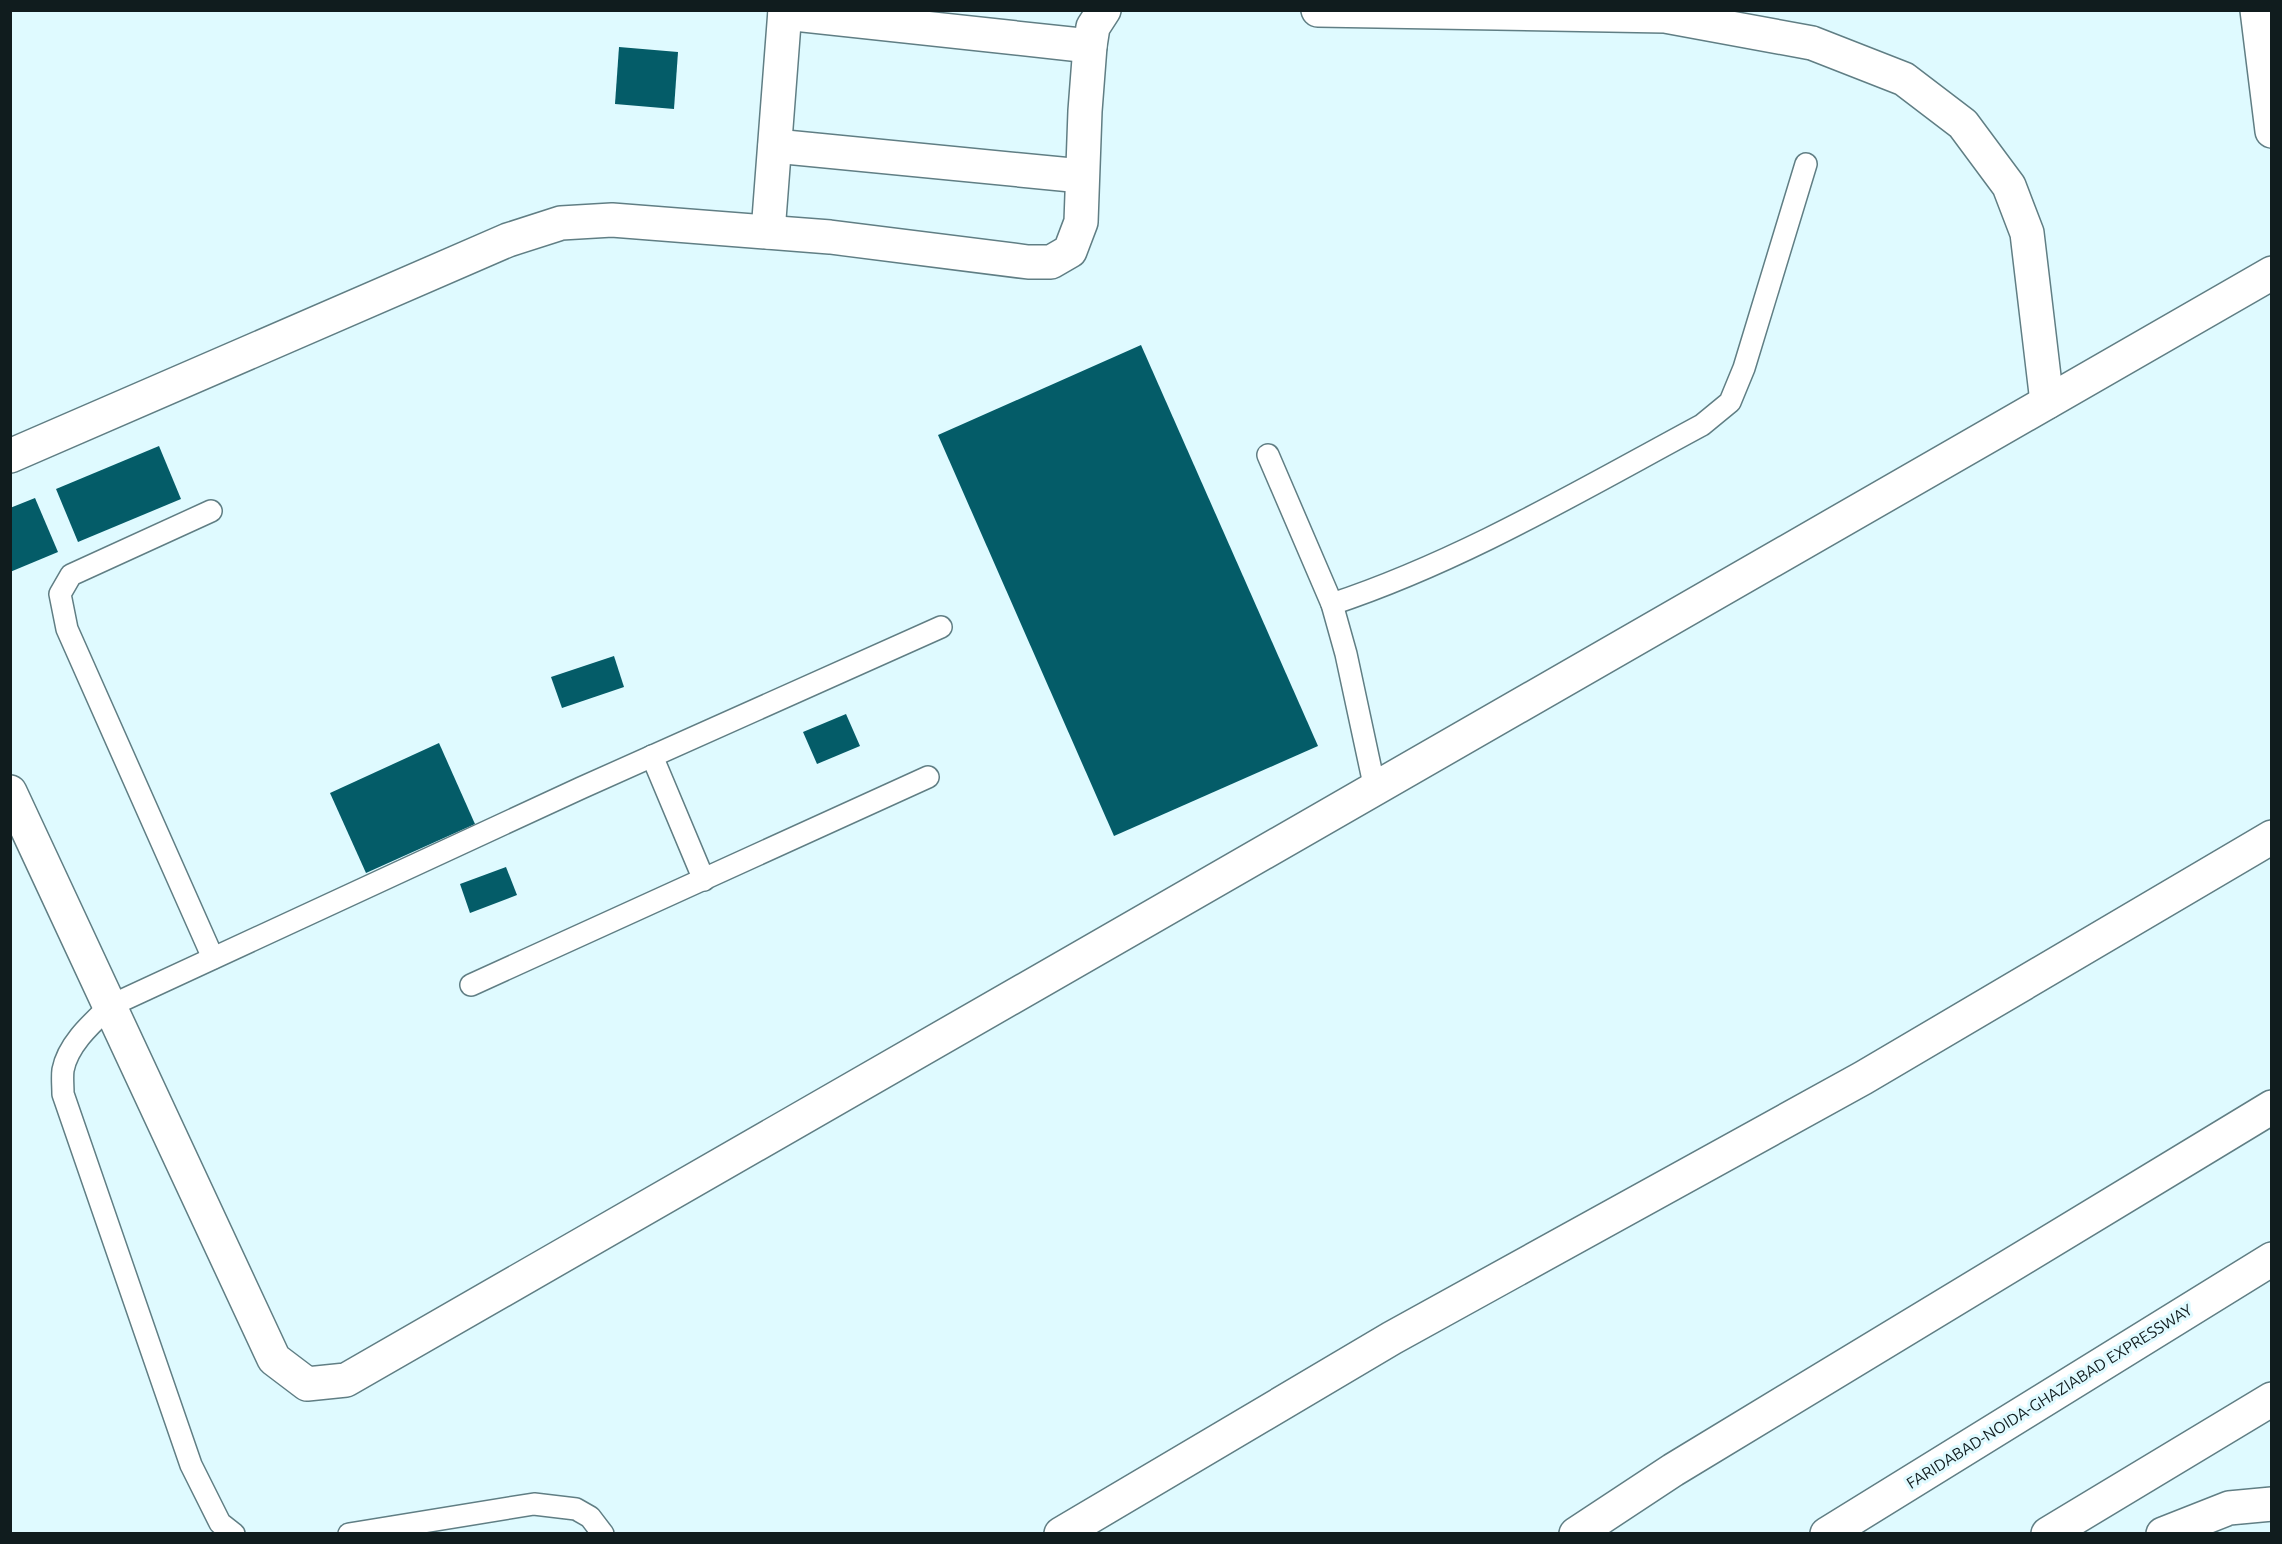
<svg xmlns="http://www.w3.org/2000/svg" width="2282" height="1544" font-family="Ubuntu,sans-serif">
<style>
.building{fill:#045c68}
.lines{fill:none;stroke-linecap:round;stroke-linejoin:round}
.lane-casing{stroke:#607e84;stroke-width:24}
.street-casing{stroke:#607e84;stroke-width:36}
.secondary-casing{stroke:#607e84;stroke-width:36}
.primary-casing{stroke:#607e84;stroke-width:36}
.lane{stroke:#fff;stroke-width:21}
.street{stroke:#fff;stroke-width:33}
.secondary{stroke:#fff;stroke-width:33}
.primary{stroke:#fff;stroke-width:33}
.labels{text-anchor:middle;stroke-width:6;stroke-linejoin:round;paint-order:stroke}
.street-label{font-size:16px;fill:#101c1e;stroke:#dffaff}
</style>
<rect width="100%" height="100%" fill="#dffaff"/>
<!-- building -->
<g class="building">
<polygon points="619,47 678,52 674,109 615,104"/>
<polygon points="1141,345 1318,746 1114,836 938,435"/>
<polygon points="159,446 181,499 78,542 56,489"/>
<polygon points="35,498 58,552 10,572 10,508"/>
<polygon points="614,656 624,687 562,708 551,677"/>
<polygon points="846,714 860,746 817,764 803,732"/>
<polygon points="439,743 475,824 366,873 330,793"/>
<polygon points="506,867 517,895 470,913 460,884"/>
</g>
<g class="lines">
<!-- lane casing -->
<g class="lane-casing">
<g id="lane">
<polyline points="1268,455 1332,604 1346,654 1375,789"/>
<polyline points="211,511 71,575 60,594 67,629 213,958"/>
<path d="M 1332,604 C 1462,561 1581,490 1702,425 L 1730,402 L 1744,368 L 1806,164"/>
<polyline points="652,756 704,880"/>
<polyline points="471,985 928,777"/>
<path d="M 234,1534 L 220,1523 L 191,1465 L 63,1094 C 63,1086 62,1077 63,1070 C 68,1044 92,1023 110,1006 L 581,788 L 941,627"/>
<polyline points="349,1534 534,1504 576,1509 590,1517 603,1534"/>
</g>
</g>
<!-- street casing -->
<g class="street-casing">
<g id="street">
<polyline points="1318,10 1665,16 1812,43 1904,79 1963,124 2009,186 2027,233 2047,402"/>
<polyline points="785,13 1090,46"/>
<polyline points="775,146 1082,176"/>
<polyline points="768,232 785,10"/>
<polyline points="10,456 508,240 561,223 612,220 830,237 1028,262 1051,262 1070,251 1081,222 1085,111 1090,46 1093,27 1104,10"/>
</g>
</g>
<!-- secondary casing -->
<g class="secondary-casing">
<g id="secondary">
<polyline points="2257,10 2272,131"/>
<polyline points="10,792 274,1359 307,1384 346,1380 2272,273"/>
<polyline points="1061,1534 1392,1338 1863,1078 2272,837"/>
<polyline points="1576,1534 1673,1470 2272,1107"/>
<polyline points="2163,1534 2229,1508 2272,1504"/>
</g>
</g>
<!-- primary casing -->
<g class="primary-casing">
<g id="primary">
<polyline points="1827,1534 2272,1259"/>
<polyline points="2048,1534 2272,1399"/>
</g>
</g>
<!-- lane -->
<use href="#lane" class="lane"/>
<!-- street -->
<use href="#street" class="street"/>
<!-- secondary -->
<use href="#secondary" class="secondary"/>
<!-- primary -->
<use href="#primary" class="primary"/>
</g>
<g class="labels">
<!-- street labels -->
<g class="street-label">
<text transform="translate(2049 1396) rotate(-32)" y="6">FARIDABAD-NOIDA-GHAZIABAD EXPRESSWAY</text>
</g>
</g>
<!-- border -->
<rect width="2282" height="1544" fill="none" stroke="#101c1e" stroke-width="24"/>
</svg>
